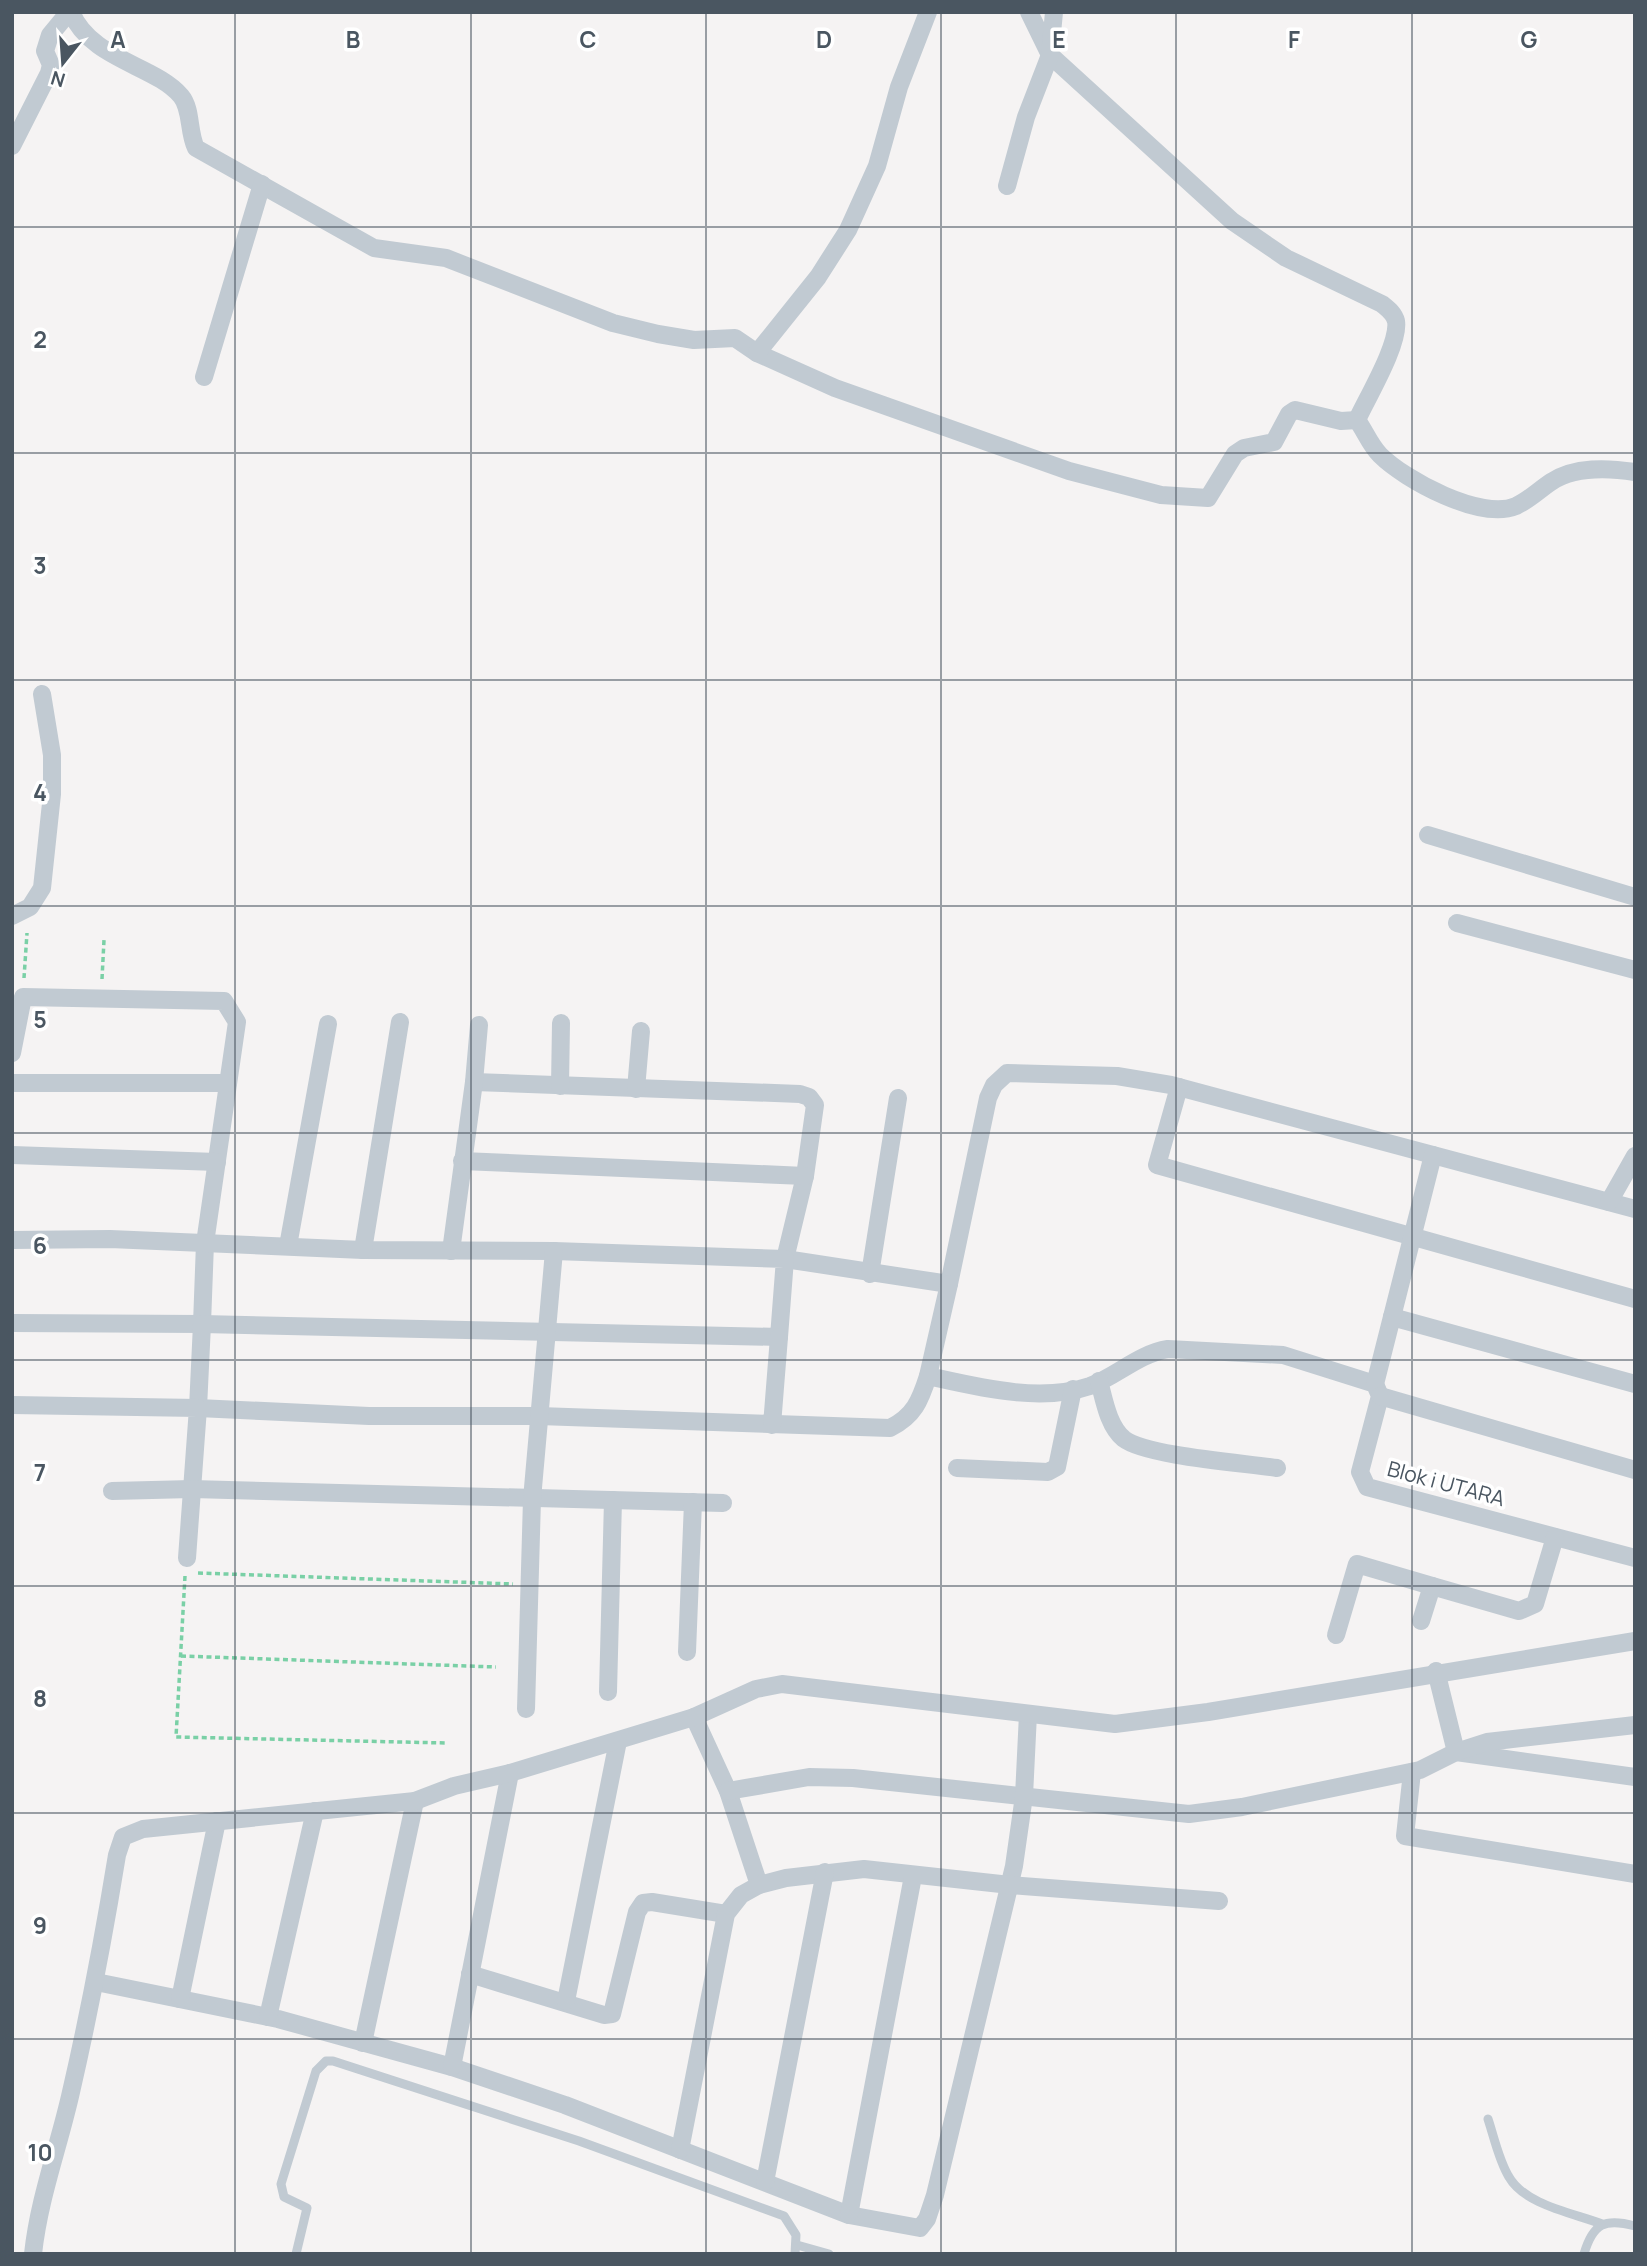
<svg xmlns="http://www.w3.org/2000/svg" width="1647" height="2266" font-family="Manrope,sans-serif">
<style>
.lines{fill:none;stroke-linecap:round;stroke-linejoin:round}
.path{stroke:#7ad0a6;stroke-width:3.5;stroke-dasharray:5 3.5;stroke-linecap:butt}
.service{stroke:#c1cad2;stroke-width:9}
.minor{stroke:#c1cad2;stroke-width:18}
.grid{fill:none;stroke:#4a5661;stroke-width:2;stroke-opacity:0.55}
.labels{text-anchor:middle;stroke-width:7;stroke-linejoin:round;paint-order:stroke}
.street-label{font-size:21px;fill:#4a5661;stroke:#fff}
.grid-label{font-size:23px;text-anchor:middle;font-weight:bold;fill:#4a5661;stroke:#fff;stroke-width:7;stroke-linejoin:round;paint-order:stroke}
</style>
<rect width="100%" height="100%" fill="#f5f3f3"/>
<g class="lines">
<!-- path -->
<g class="path">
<polyline points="24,978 27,933"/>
<polyline points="102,979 104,940"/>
<polyline points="198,1573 513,1584"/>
<polyline points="185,1576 176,1737 446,1743"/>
<polyline points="181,1656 496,1667"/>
</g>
<!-- service -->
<g class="service">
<path d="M 1488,2119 C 1494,2137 1499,2161 1509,2177 C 1525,2205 1573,2213 1602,2224"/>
<polyline points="797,2245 829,2254"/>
<polyline points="296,2254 307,2208 284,2197 281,2184 316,2071 326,2061 333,2061 579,2141 784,2216 796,2235 795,2254"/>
<path d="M 1584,2254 C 1593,2223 1605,2218 1635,2226"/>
</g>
<!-- minor -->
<g class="minor">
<path d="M 71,12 C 91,60 155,65 181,96 C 192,109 188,132 196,148 L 374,248 L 446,258 L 613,323 L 658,334 L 694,340 L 735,338 L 757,353 L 835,388 L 1069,471 L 1161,495 L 1208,498 L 1235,454 L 1244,448 L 1274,442 L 1289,414 L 1295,410 L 1341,421 L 1357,420"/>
<path d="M 1029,12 L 1050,55 L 1232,221 L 1286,258 L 1382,304 C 1388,309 1394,313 1396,321 C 1400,343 1367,398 1357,420"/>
<polyline points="12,146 49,73 51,65 45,51 50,35 69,12"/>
<polyline points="1007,186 1026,117 1050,55 1054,12"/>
<polyline points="757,353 818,277 848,230 877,166 899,87 928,12"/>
<polyline points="204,377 262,184"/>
<path d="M 1357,420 C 1365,431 1370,445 1380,455 C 1405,480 1481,521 1516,506 C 1529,500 1539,490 1551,482 C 1575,466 1608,468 1635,472"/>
<polyline points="1428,835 1635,897"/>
<polyline points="12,916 30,907 42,888 52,794 52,755 42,694"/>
<polyline points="1457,923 1635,970"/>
<polyline points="12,1053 23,997 224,1001 237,1022 205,1243 202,1324 12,1323"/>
<polyline points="474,1082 800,1094 809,1097 815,1105 805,1176 785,1259 949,1284 988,1098 994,1085 1007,1073 1117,1076 1171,1085 1635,1209"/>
<polyline points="12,1083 228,1083"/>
<polyline points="560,1086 561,1023"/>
<polyline points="1179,1087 1157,1165 1635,1299"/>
<polyline points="636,1089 641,1031"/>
<polyline points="12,1155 217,1162"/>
<polyline points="462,1161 805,1176"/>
<polyline points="1609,1202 1635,1156"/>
<path d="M 12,1240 L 110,1239 L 363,1250 L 554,1251 L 785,1259 L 779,1337 L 202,1324 L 198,1408 L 369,1416 L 539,1416 L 890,1428 C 914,1416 920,1401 928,1376 C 978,1387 1040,1403 1090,1386 C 1117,1376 1138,1354 1168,1349 L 1283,1355 L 1375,1384 L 1380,1396 L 1360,1472 L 1367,1487 L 1635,1558"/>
<polyline points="288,1246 328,1024"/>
<polyline points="363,1250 400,1022"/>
<polyline points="451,1251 474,1082 479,1025"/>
<polyline points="870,1274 898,1098"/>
<polyline points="1392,1317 1635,1384"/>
<polyline points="928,1376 949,1284"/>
<path d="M 1099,1381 C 1104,1399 1108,1426 1124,1439 C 1146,1456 1245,1463 1277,1468"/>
<polyline points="1375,1384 1433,1155"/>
<polyline points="1380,1396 1635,1470"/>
<polyline points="12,1405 198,1408 187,1558"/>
<polyline points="772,1425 779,1337"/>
<polyline points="957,1468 1048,1472 1057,1467 1073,1389"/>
<polyline points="112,1491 192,1489 723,1503"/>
<polyline points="1421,1621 1432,1586 1519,1611 1535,1604 1555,1537"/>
<polyline points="1336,1635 1357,1564 1432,1586"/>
<polyline points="687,1652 693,1502"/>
<polyline points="1436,1671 1456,1752 1635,1777"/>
<polyline points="608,1692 613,1500"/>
<polyline points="526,1709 532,1499 554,1251"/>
<polyline points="694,1717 728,1791 759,1885"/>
<polyline points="1412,1772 1405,1836 1635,1874"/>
<polyline points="728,1791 809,1777 853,1778 1189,1814 1242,1807 1420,1770 1456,1752 1487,1742 1635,1725"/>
<polyline points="470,1974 604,2015 612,2014 637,1912 643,1903 652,1902 726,1914"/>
<polyline points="96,1982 278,2019 452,2067 565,2105 849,2215 920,2228 927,2219 935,2195 1014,1866 1024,1796 1028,1714"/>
<polyline points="180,1999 217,1821"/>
<polyline points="566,2001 618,1741"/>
<polyline points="268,2017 315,1811"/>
<polyline points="363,2043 415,1801"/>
<polyline points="452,2067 510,1773"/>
<polyline points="680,2150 726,1914 741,1895 759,1885 786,1878 864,1869 1010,1885 1219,1901"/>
<polyline points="765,2182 825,1872"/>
<polyline points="849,2215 913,1876"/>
<path d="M 33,2254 C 39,2198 59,2146 71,2092 C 89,2014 104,1935 117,1855 L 123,1837 L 143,1829 L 415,1801 L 454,1786 L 510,1773 L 694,1717 L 756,1689 L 782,1684 L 1115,1724 L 1208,1712 L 1635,1641"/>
</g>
</g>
<!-- grid -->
<path class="grid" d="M 235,12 L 235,2254M 471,12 L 471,2254M 706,12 L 706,2254M 941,12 L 941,2254M 1176,12 L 1176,2254M 1412,12 L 1412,2254M 12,227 L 1635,227M 12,453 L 1635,453M 12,680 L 1635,680M 12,906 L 1635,906M 12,1133 L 1635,1133M 12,1360 L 1635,1360M 12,1586 L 1635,1586M 12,1813 L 1635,1813M 12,2039 L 1635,2039"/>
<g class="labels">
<!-- street labels -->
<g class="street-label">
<text transform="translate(1446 1484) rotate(15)" y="7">Blok i UTARA</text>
</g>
</g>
<g class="grid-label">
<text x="118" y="48">A</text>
<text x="353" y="48">B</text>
<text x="588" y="48">C</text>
<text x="824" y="48">D</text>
<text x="1059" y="48">E</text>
<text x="1294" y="48">F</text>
<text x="1529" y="48">G</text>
<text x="40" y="348">2</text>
<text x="40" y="574">3</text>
<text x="40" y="801">4</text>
<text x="40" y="1028">5</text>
<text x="40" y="1254">6</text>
<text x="40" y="1481">7</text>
<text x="40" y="1707">8</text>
<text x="40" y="1934">9</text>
<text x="40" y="2161">10</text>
</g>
<!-- border -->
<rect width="1647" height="2266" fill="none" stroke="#4a5661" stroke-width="28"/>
<!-- north arrow -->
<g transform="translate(63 63) rotate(197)" stroke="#ffffff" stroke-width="5" paint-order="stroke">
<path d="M0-5L12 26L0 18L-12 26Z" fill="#4a5661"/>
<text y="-10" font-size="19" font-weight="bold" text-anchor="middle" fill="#4a5661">N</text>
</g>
</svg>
